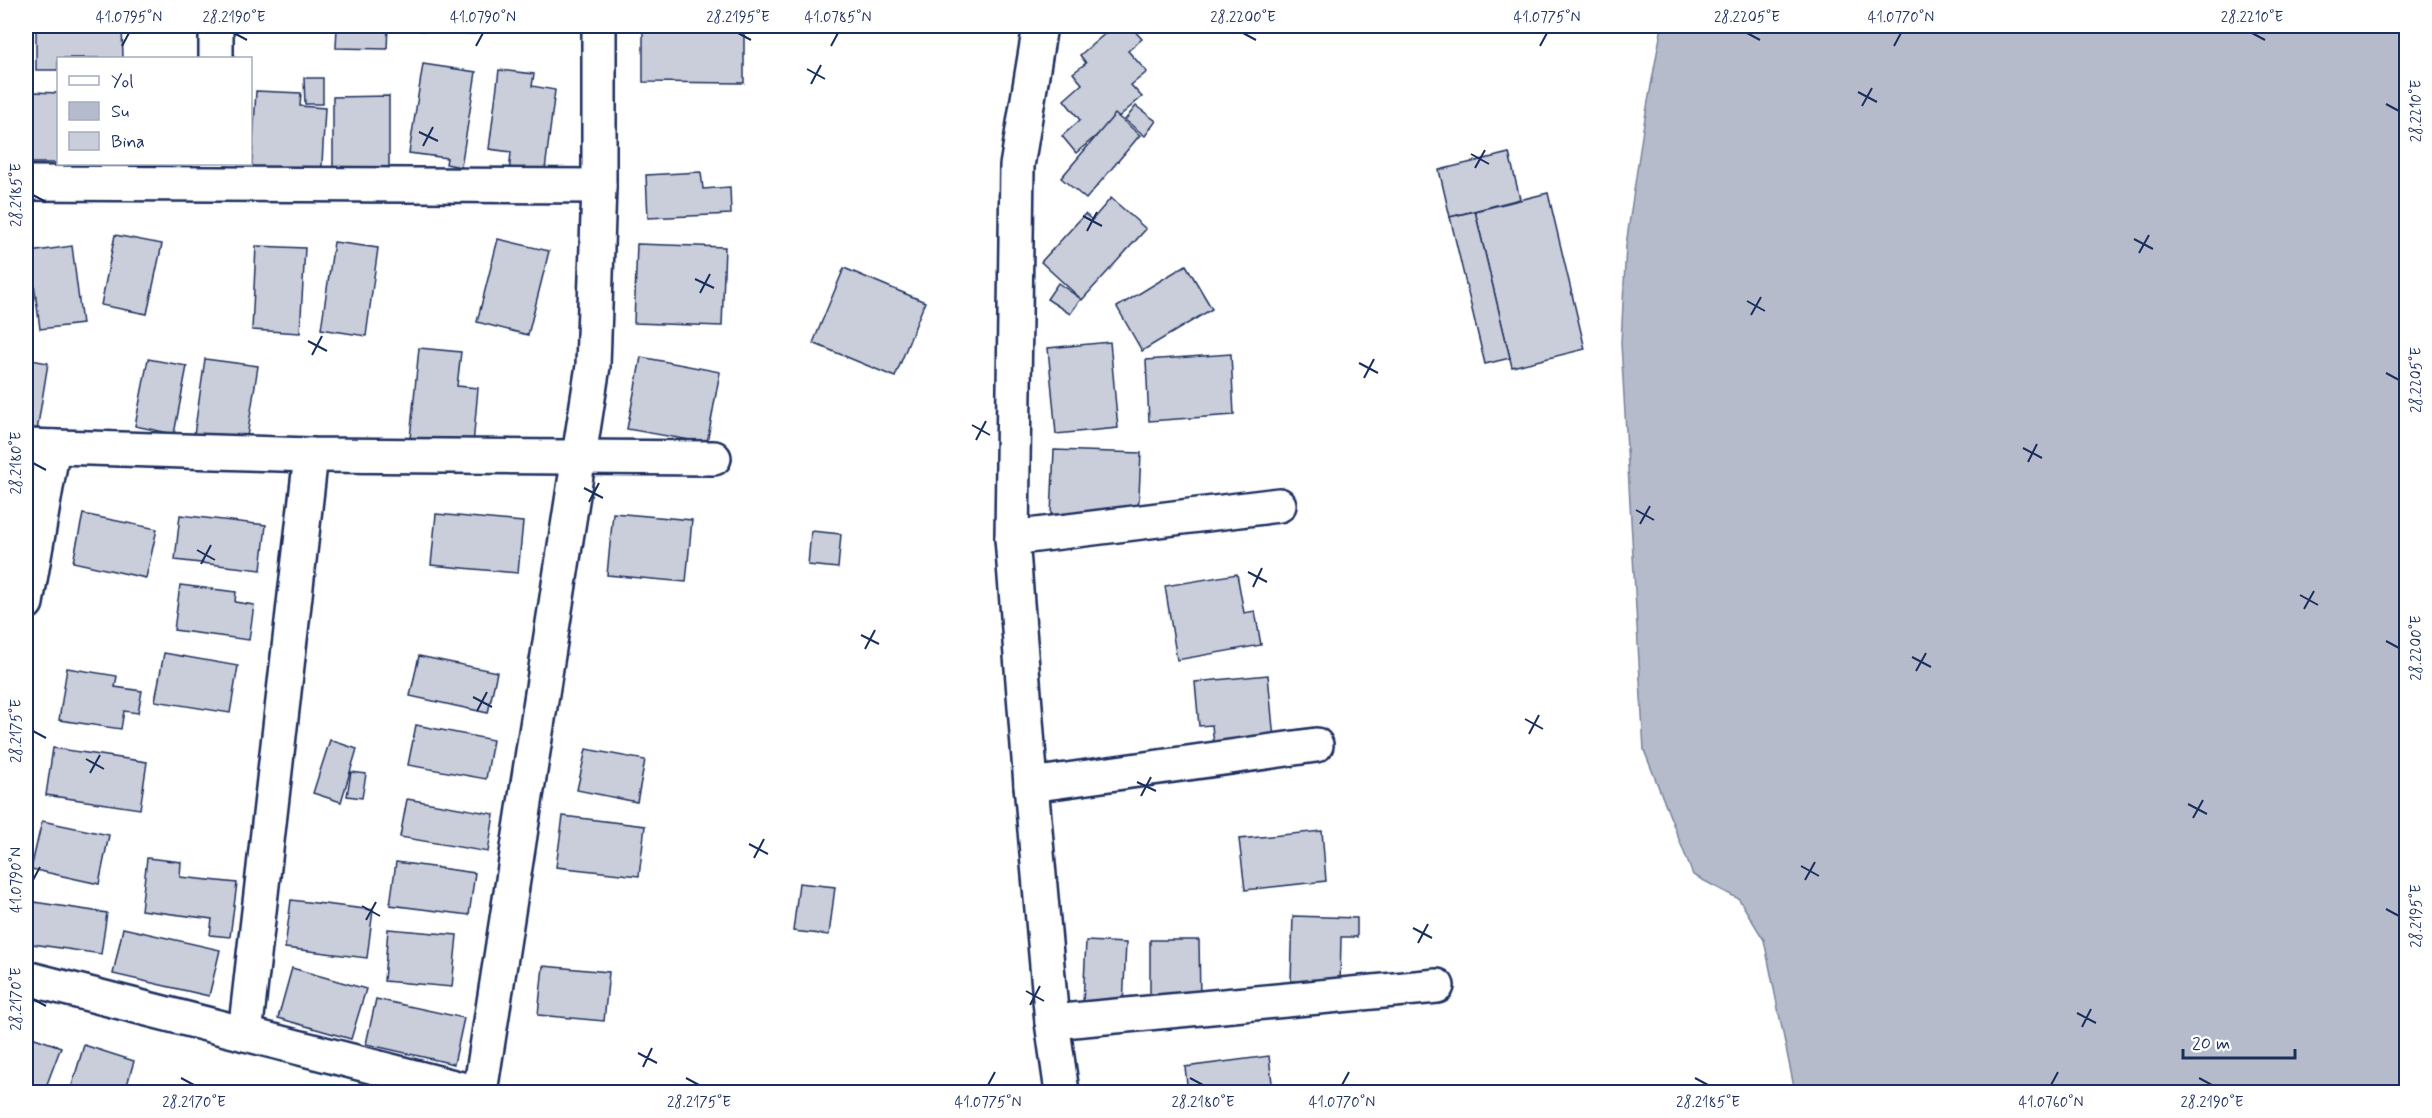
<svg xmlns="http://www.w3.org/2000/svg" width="2432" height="1118" font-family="Mynerve,sans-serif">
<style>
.water{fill:#b5bbca;stroke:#77839f;stroke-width:1.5}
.building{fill:#caceda;stroke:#1b2f5e;stroke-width:1.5}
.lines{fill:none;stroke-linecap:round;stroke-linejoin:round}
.minor-casing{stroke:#1b2f5e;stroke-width:38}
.tertiary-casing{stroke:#1b2f5e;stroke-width:38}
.minor{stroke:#fff;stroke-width:33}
.tertiary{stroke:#fff;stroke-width:33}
.ticks{fill:none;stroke:#1b2f5e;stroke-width:2}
.neatline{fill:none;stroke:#1b2f5e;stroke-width:2}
.ticks-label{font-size:15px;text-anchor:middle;fill:#1b2f5e}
</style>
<rect width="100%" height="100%" fill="#fff"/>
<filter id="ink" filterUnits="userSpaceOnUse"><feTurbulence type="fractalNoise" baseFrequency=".0167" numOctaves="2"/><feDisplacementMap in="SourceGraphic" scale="12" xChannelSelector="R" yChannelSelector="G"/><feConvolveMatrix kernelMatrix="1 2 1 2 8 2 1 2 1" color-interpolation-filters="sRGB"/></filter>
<g filter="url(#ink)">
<!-- water -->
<polygon class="water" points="1662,26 2406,26 2406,1092 1795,1092 1764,940 1739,899 1693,875 1644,750 1621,343 1626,245 1643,129"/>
<!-- building -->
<g class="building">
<polygon points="36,26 122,26 123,58 58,58 58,70 36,70"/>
<polygon points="337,26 388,26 387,49 336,48"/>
<polygon points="413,26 476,26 475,34 413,30"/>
<polygon points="643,26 744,26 744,83 643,82"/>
<polygon points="1114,26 1130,26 1142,39 1128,51 1147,72 1131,85 1142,97 1076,153 1062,136 1080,120 1064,100 1082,84 1073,73 1086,63 1080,55"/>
<polygon points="423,64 476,72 461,167 446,164 447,158 409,153"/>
<polygon points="499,70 534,74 532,86 555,90 544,178 509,174 511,152 489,149"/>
<polygon points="304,78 323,78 323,104 305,104"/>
<polygon points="256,91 301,93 300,106 325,108 321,182 251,178"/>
<polygon points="33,92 58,93 58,163 30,163"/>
<polygon points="389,96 389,169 333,169 333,97"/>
<polygon points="1136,106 1156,121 1145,136 1125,120"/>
<polygon points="1115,114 1140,135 1086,199 1061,178"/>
<polygon points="1509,153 1520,199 1450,217 1439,170"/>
<polygon points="106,164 164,164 164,167"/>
<polygon points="701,172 703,189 730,187 731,214 648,218 646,175"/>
<polygon points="1548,193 1585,349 1512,367 1475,211"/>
<polygon points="1111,198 1146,229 1082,300 1041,262 1085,214 1092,220"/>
<polygon points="1475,211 1510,358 1485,364 1450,217"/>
<polygon points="115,235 162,244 147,314 101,305"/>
<polygon points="498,239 549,251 528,335 477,322"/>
<polygon points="334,242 378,248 366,336 321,329"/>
<polygon points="637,244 725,247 722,326 634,323"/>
<polygon points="72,246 82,324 40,329 30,252"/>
<polygon points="256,246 305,248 300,333 252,330"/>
<polygon points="1186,265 1212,309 1142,351 1117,307"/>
<polygon points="844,268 925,302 895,377 813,343"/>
<polygon points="1058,283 1081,299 1070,314 1047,299"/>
<polygon points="1110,342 1118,428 1056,434 1048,348"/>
<polygon points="419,348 461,352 457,386 478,388 473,445 410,439"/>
<polygon points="1231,354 1234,415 1149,421 1146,360"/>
<polygon points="641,357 720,372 707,443 627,429"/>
<polygon points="26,359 48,363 36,437 26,435"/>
<polygon points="148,359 187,366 174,434 135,426"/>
<polygon points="205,359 258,366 246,443 194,435"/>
<polygon points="1054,450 1141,453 1138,517 1051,514"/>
<polygon points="613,513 692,520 686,582 607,575"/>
<polygon points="83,514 157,529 146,578 73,562"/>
<polygon points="436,514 523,522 518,573 431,565"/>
<polygon points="180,515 266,525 261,570 175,560"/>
<polygon points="811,531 841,534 838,568 808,565"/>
<polygon points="1237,574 1244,613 1255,611 1261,645 1177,660 1165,586"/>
<polygon points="180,585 236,592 235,602 254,605 249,640 174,630"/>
<polygon points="164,653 238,666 230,713 155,701"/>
<polygon points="419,656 497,672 488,713 410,696"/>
<polygon points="67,668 117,676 115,687 142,691 138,713 124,711 121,729 59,720"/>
<polygon points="1268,675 1275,750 1215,756 1212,725 1199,726 1195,682"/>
<polygon points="416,725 493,740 486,779 408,765"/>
<polygon points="330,740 357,749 341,802 313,793"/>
<polygon points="53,748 147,762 140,809 46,795"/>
<polygon points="586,749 645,760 637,802 577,790"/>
<polygon points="351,772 366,774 362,798 347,796"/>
<polygon points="407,799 494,814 488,852 400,837"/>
<polygon points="563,816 645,826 639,876 556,867"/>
<polygon points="42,821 109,835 99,884 31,869"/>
<polygon points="1322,831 1326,881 1245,890 1239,839"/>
<polygon points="147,858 181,862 180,877 237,883 230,937 210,935 212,919 141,910"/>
<polygon points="396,862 475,873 469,915 390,905"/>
<polygon points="799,883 835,887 829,935 793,931"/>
<polygon points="291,900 373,910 367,958 285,948"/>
<polygon points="27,901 107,913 101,954 26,943"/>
<polygon points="1293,916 1357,918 1357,937 1341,937 1340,983 1291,981"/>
<polygon points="123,928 220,950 209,996 113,974"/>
<polygon points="388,929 457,935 452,987 384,981"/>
<polygon points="1150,940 1199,940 1200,999 1150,999"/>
<polygon points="1086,941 1126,943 1123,1006 1083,1004"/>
<polygon points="543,966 609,972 604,1021 538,1015"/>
<polygon points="292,968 366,989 351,1039 278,1018"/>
<polygon points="376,999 464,1018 454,1064 366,1044"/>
<polygon points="26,1035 61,1047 44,1092 26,1092"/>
<polygon points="84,1045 134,1061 125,1092 70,1092"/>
<polygon points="1269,1056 1273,1092 1188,1092 1185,1067"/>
</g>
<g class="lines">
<!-- minor casing -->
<g class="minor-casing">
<g id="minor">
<polyline points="216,26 216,58"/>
<polyline points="26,183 599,186"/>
<polyline points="26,446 311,455 714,458"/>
<polyline points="1012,538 1279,505"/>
<polyline points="26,603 53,447"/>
<polyline points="1031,785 1316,745"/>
<polyline points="26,978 473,1092"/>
<polyline points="1052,1022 1437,986"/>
<polyline points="245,1034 311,455"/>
<polyline points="480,1092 593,366 599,186 599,26"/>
</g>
</g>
<!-- tertiary casing -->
<g class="tertiary-casing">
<polyline id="tertiary" points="1040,26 1017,166 1012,538 1031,785 1052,1022 1062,1092"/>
</g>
<!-- minor -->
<use href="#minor" class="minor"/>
<!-- tertiary -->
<use href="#tertiary" class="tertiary"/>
</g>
</g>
<!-- ticks -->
<path class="ticks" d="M 234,33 L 247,40M 738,33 L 751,40M 1243,33 L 1256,40M 1747,33 L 1760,40M 2252,33 L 2265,40M 122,46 L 129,33M 476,46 L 483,33M 831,46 L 838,33M 1540,46 L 1547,33M 1894,46 L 1901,33M 807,69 L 825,79M 811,84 L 821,65M 1858,92 L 1877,102M 2386,104 L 2399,111M 1862,106 L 1872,88M 419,132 L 438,141M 423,146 L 433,127M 1471,154 L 1489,164M 1475,168 L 1485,150M 33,195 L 46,202M 1083,216 L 1102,226M 1087,231 L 1097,212M 2134,239 L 2153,249M 2139,253 L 2149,235M 695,279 L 714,288M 700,293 L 710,274M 1747,301 L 1765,311M 1751,315 L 1761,297M 308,341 L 327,351M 312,355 L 322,336M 1359,363 L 1378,373M 2386,373 L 2399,380M 1364,378 L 1374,359M 972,425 L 990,435M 976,440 L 986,421M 2023,448 L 2042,458M 2028,462 L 2037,444M 33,463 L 46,470M 584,488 L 603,498M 589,502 L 599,483M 1636,510 L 1654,520M 1640,524 L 1650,506M 197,550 L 215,560M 201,564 L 211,545M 1248,572 L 1267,582M 1253,587 L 1262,568M 2300,595 L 2318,605M 2304,609 L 2314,591M 861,635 L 879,644M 2386,641 L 2399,648M 865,649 L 875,630M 1912,657 L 1931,667M 1916,671 L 1926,653M 473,697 L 492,707M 477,711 L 487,692M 1525,719 L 1543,729M 33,731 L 46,738M 1529,734 L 1539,715M 86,759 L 104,769M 90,773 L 100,755M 1137,782 L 1156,791M 1141,796 L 1151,777M 2188,804 L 2207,814M 2193,818 L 2203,800M 749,844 L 768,854M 754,858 L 764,839M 1801,866 L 1819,876M 33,880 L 40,867M 1805,880 L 1815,862M 362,906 L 380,916M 2386,909 L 2399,916M 366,920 L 376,902M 1413,928 L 1432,938M 1418,943 L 1428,924M 1026,991 L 1044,1001M 33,999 L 46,1006M 1030,1005 L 1040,986M 2077,1013 L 2096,1023M 2082,1027 L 2091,1009M 638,1053 L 657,1063M 643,1067 L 652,1048M 181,1078 L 194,1085M 686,1078 L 699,1085M 1190,1078 L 1203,1085M 1695,1078 L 1708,1085M 2199,1078 L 2212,1085M 988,1085 L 995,1072M 1342,1085 L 1349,1072M 2051,1085 L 2058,1072"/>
<!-- margin -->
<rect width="2432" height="1118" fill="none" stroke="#fff" stroke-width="66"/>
<!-- legend -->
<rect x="57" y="57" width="195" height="108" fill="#ffffff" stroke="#a4acbf" stroke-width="1.5"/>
<rect x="69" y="76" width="30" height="9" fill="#ffffff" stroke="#a4acbf" stroke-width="1.5"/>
<text x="111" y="87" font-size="18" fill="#1b2f5e">Yol</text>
<rect x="69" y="102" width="30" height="18" fill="#b5bbca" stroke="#a4acbf" stroke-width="1.5"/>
<text x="111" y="117" font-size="18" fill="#1b2f5e">Su</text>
<rect x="69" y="132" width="30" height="18" fill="#caceda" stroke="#a4acbf" stroke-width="1.5"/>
<text x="111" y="147" font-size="18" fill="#1b2f5e">Bina</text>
<!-- scale -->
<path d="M2183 1049v9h112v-9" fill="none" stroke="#1b2f5e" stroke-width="3"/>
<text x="2192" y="1049" font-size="18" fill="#1b2f5e" stroke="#ffffff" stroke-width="4.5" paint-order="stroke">20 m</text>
<rect x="33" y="33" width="2366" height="1052" class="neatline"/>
<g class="ticks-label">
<text x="129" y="22">41.0795°N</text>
<text x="234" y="22">28.2190°E</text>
<text x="483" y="22">41.0790°N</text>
<text x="738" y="22">28.2195°E</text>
<text x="838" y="22">41.0785°N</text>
<text x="1243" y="22">28.2200°E</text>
<text x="1547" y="22">41.0775°N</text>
<text x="1747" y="22">28.2205°E</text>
<text x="1901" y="22">41.0770°N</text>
<text x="2252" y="22">28.2210°E</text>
<text transform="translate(2416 111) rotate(-90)" y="5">28.2210°E</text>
<text transform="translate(16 195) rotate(-90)" y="5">28.2185°E</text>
<text transform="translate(2416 380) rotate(-90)" y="5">28.2205°E</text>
<text transform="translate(16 463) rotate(-90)" y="5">28.2180°E</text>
<text transform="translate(2416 648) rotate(-90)" y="5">28.2200°E</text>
<text transform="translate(16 731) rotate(-90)" y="5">28.2175°E</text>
<text transform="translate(16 880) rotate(-90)" y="5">41.0790°N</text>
<text transform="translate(2416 916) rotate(-90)" y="5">28.2195°E</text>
<text transform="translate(16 999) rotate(-90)" y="5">28.2170°E</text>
<text x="194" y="1107">28.2170°E</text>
<text x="699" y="1107">28.2175°E</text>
<text x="988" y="1107">41.0775°N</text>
<text x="1203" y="1107">28.2180°E</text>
<text x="1342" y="1107">41.0770°N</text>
<text x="1708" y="1107">28.2185°E</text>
<text x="2051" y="1107">41.0760°N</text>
<text x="2212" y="1107">28.2190°E</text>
</g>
</svg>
